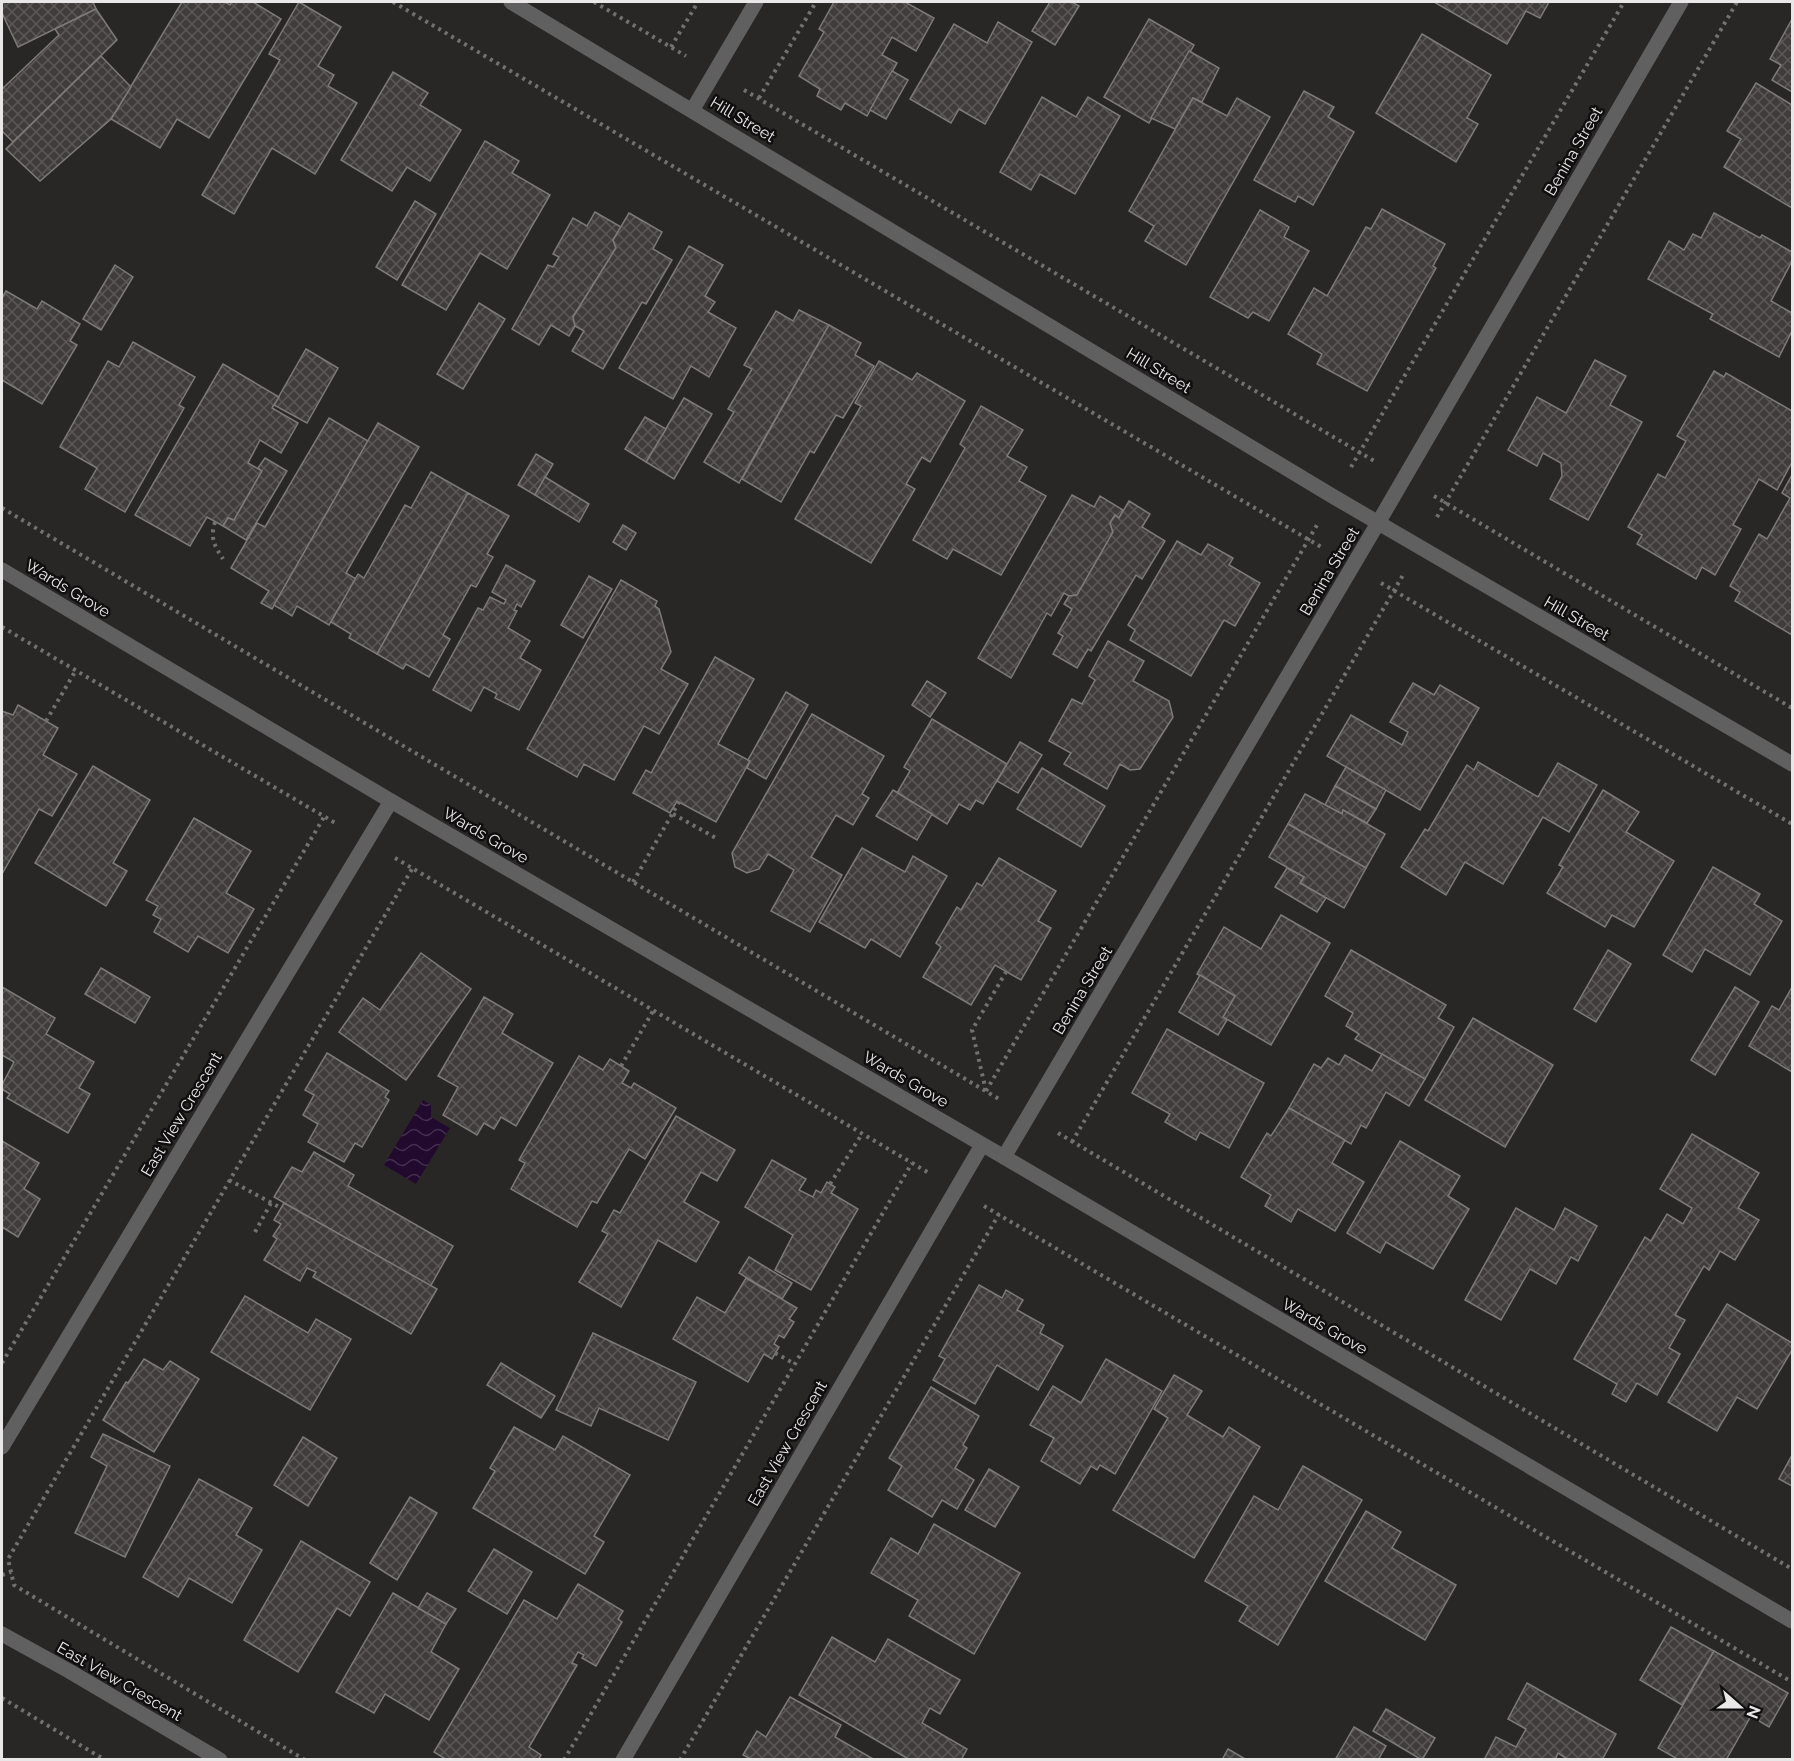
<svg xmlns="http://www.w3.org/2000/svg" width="1794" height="1761" font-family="Raleway,sans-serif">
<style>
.water{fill:url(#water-waves)}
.building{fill:url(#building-cross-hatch);stroke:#7d7a78;stroke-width:1.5}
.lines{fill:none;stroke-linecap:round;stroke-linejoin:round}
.path{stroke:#737071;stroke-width:4;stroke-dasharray:3 4.5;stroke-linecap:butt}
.street{stroke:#616061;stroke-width:15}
.labels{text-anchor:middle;stroke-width:5;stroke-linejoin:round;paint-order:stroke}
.street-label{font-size:16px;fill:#eae7e8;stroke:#100f0f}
</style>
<defs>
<pattern id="water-waves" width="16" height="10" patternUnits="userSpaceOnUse" patternTransform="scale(1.5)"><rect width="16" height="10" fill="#220a2f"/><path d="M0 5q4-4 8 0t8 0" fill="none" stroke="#422e4d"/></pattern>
<pattern id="building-cross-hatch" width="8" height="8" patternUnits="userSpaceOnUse" patternTransform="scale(1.5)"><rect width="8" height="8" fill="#3f3c3b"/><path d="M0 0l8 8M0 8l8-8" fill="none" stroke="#5b5857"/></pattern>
</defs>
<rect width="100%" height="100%" fill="#292626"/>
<!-- water -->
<polygon class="water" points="423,1100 431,1105 431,1117 450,1128 416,1184 384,1165"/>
<!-- building -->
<g class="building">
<polygon points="2,2 93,2 96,9 18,47 2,13"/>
<polygon points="182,2 225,2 230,5 232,2 253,2 281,19 209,138 177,119 160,148 111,119"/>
<polygon points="299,2 341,27 318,66 334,75 328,86 357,103 315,174 272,148 234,214 202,195 280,60 269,54"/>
<polygon points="834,2 905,2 934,18 916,51 892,37 882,55 897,63 867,116 845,103 841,110 817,96 820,89 799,76 824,32 819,29"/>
<polygon points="1050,2 1072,2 1079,6 1055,45 1032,31"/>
<polygon points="1434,2 1549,2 1540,18 1526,11 1507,44"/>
<polygon points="96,9 117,40 13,142 2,131 2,89 59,35 55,29"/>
<polygon points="1149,19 1194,45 1149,123 1104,97"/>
<polygon points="1791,21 1792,22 1792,92 1772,80 1781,65 1770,59"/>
<polygon points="998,22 1032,42 985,124 959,109 951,123 910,99 954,24 987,43"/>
<polygon points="1422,34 1491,75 1467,118 1478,124 1456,162 1376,113"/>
<polygon points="1189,51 1219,68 1202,102 1193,98 1175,129 1151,118"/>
<polygon points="101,56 131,87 111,119 40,181 6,149"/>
<polygon points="892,71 908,80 886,119 870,110"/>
<polygon points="393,72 428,93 420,105 461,130 430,181 407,167 392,191 341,160"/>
<polygon points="1756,83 1792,105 1792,208 1724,167 1741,139 1727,131"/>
<polygon points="1304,91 1334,107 1328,117 1354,132 1313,205 1298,196 1295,202 1254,180"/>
<polygon points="1042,97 1076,117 1088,97 1120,116 1075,194 1040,174 1031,190 1000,172"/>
<polygon points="1193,98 1227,116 1237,98 1270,117 1186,265 1145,241 1154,226 1129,211"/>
<polygon points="485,141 519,161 512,173 550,195 507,269 480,253 446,310 402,285"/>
<polygon points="415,201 436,214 397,280 376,267"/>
<polygon points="1382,209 1445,244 1433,266 1436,268 1367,391 1317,364 1322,354 1288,334 1314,288 1327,296 1366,227 1371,229"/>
<polygon points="1260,210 1289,227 1284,237 1309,251 1269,321 1253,312 1248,318 1210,297"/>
<polygon points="595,212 621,227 613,240 616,248 573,317 575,326 569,336 551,325 539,345 512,329 548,265 553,267 559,257 553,254 573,218 587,226"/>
<polygon points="629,213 662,232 653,249 672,260 646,304 642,302 603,369 572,351 584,331 575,326 573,317 616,248 613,240"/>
<polygon points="1714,213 1760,238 1762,235 1792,252 1792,261 1771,301 1792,313 1792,331 1779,357 1710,319 1713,314 1648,279 1669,241 1684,250 1693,234 1701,238"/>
<polygon points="689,246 723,265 705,296 715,302 708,312 736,328 709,377 691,366 673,399 619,368"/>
<polygon points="115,265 133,277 101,330 83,319"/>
<polygon points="6,291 37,309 42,301 80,324 70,341 77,345 42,404 2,380 2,298"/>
<polygon points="479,303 505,319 463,389 437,374"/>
<polygon points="799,310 829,325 739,483 704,462 734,412 728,409 752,369 744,365 776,311 793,321"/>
<polygon points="829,325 861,343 855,355 874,366 843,418 836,415 814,453 810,451 781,502 742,479"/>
<polygon points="133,342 195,377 179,405 184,408 125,512 85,489 97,468 60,447 108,361 119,367"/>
<polygon points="306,349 338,368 307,423 274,405"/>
<polygon points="1595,360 1626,376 1610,405 1642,422 1588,520 1550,499 1562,476 1561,463 1543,453 1537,466 1508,450 1537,397 1566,413"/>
<polygon points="879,361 912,380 917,373 965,401 930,462 922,457 906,484 915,489 871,563 795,519 861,406 855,403"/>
<polygon points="223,364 279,397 272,408 298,423 281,453 260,440 248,463 262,471 234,520 228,518 223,526 207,517 190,546 135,515"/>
<polygon points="1714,371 1724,377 1726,373 1792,411 1792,462 1777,490 1759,479 1733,525 1741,529 1715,575 1702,567 1696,579 1637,544 1642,535 1628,527 1658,474 1665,478 1686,441 1677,436"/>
<polygon points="684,398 712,414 674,479 646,462"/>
<polygon points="981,406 1023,430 1007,456 1027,467 1019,481 1046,496 1001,575 953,549 947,559 913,540 965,448 960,444"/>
<polygon points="645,417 666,429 646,462 625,449"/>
<polygon points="329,418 368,441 272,609 261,603 269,591 231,568 257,523 265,527"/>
<polygon points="378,423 419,447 346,573 356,579 329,625 297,606 292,616 274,605"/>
<polygon points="536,454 553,464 535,495 518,485"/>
<polygon points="265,458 287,471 246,540 223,526 228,518 234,520 262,471 258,468"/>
<polygon points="431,472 468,493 377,654 349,638 351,634 331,622 358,574 364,578 405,505 411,508"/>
<polygon points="1792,475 1792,635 1735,601 1740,592 1730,586 1759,534 1767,539 1790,498 1782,493"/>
<polygon points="545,477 589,504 579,522 535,495"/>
<polygon points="468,493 509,516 487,554 493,557 476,587 471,585 443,635 450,639 429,677 406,664 403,669 377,654"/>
<polygon points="1072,495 1094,507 1100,496 1123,510 1119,518 1115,515 1110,523 1113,532 1077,595 1069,596 1064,593 1051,616 1047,613 1011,678 978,658"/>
<polygon points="1129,501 1150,514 1142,527 1165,541 1142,579 1136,575 1091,651 1088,649 1077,668 1053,654 1063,636 1058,633 1072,609 1064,604 1069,596 1077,595 1113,532 1110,523 1115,515 1119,518"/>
<polygon points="623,525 636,533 626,550 613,542"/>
<polygon points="1177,541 1201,555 1208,544 1233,558 1229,565 1260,583 1235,626 1224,620 1191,676 1130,640 1135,630 1128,625"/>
<polygon points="506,565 535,581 521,607 517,604 514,610 517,611 508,628 530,641 520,658 541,670 519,710 495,698 497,694 484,687 471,711 433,690 478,608 483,610 490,597 504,604 506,600 492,592"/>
<polygon points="589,576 612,589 583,638 561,625"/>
<polygon points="621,580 657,601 655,606 659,609 671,652 661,669 688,684 659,734 644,726 614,780 584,764 577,777 527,749"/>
<polygon points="1108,641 1144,661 1133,681 1169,701 1173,717 1140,769 1130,770 1120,764 1107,789 1064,764 1071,753 1049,741 1072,699 1082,704 1095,680 1089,676"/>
<polygon points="715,657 754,679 718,744 750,761 716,822 677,801 670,813 633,793 646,770 651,773"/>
<polygon points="927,681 946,693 930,717 912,705"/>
<polygon points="1413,683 1434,695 1440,685 1479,708 1420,810 1327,756 1351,715 1402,745 1408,732 1390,722"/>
<polygon points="786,692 808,705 766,779 747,768 750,761 748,760"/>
<polygon points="18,705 58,728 43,755 77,774 52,816 39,809 2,874 2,711 13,715"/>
<polygon points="812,714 884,756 862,794 869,798 853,825 836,815 811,857 842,875 810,932 771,911 794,870 768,854 759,869 747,873 735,867 732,853"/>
<polygon points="932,719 1007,764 983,804 976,800 970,810 959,804 947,824 897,793 910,771 904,767"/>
<polygon points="1020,742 1042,755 1018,793 997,781"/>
<polygon points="1478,762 1538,797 1558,763 1597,785 1569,832 1543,817 1503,884 1465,862 1446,895 1401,867 1425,829 1428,831 1467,765 1474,770"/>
<polygon points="93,766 150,800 113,863 127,871 106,906 35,863"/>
<polygon points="1346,767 1386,790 1376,809 1335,786"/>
<polygon points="1042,768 1105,806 1081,847 1017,809"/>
<polygon points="1335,786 1376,809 1367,823 1343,810 1342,814 1325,805"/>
<polygon points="893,790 932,814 917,840 876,816"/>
<polygon points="1603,790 1639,812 1626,832 1674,861 1634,927 1612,915 1605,927 1547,893 1563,867 1559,865"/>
<polygon points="1305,794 1342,814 1343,810 1385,834 1366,868 1288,824"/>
<polygon points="194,818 251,851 226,893 254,909 228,953 198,936 188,952 154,932 161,919 153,915 158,906 146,900"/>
<polygon points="1288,824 1366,868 1344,908 1300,883 1304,877 1269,857"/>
<polygon points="862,848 905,872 913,856 947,876 900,957 871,939 865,948 819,922"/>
<polygon points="999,858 1056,891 1038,921 1051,928 1021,980 995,965 971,1005 923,977 941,947 936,943 957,907 961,910 977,883 982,886"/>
<polygon points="1713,867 1760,894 1754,904 1782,921 1750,975 1705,949 1692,972 1663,955"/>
<polygon points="1287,868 1304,877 1300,883 1326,898 1317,912 1275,887"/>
<polygon points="1281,915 1330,943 1271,1045 1223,1017 1235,996 1197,974 1224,927 1261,949"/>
<polygon points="1351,950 1446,1005 1438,1018 1454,1027 1425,1079 1355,1039 1359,1034 1346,1026 1353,1013 1325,996"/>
<polygon points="1608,950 1631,964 1596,1022 1574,1009"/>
<polygon points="421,953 471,989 406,1080 339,1032 363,998 380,1010"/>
<polygon points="101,968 150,997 135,1023 85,994"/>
<polygon points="1200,975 1235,996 1223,1017 1227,1020 1218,1035 1179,1012"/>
<polygon points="2,987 55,1018 46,1034 94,1062 79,1088 90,1094 68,1133 7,1098 10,1094 2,1089 2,1085 14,1062 2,1055"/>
<polygon points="1735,987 1759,1002 1715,1075 1691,1060"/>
<polygon points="1792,987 1792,1072 1749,1046 1772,1006 1779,1010"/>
<polygon points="484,997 513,1014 502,1033 553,1063 516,1126 501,1117 494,1129 484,1123 477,1135 443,1115 458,1087 438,1076"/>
<polygon points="1473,1018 1553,1065 1505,1147 1425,1100"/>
<polygon points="1167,1029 1264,1083 1229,1148 1200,1132 1196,1140 1165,1122 1170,1114 1132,1093"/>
<polygon points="327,1053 389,1091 385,1097 389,1100 362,1147 355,1143 344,1162 308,1142 318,1124 303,1115 314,1095 305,1090"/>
<polygon points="1382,1054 1425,1079 1409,1106 1386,1092 1366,1128 1361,1125 1351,1144 1289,1108 1314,1064 1321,1068 1328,1058 1339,1065 1345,1055 1372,1071"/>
<polygon points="579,1056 603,1070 610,1059 629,1071 622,1083 631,1088 634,1083 676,1108 645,1159 629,1149 597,1203 592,1201 577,1227 511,1189 525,1163 519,1160"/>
<polygon points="1289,1108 1345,1140 1332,1163 1364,1182 1335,1231 1298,1209 1291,1222 1265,1206 1271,1195 1241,1177 1267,1133 1271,1136"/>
<polygon points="676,1116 735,1150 717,1181 701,1172 684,1202 719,1222 696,1262 658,1240 621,1307 579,1282 608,1234 602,1231 614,1210 620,1213"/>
<polygon points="1692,1134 1759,1173 1738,1208 1759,1220 1735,1260 1720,1251 1709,1270 1704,1266 1675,1315 1685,1320 1669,1348 1680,1354 1657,1395 1637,1383 1626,1402 1612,1394 1617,1384 1574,1359 1645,1237 1651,1241 1667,1214 1683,1224 1692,1208 1660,1189"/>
<polygon points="2,1141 39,1163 24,1189 40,1199 18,1237 2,1227"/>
<polygon points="1400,1141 1460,1176 1448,1196 1469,1209 1433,1269 1386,1242 1380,1253 1347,1233"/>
<polygon points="314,1152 354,1175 348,1186 453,1246 430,1287 274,1197 292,1167 302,1172"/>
<polygon points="772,1160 806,1179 799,1190 813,1197 816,1190 821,1193 827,1182 835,1187 831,1193 858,1209 811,1290 775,1270 793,1235 745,1207"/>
<polygon points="284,1203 437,1289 411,1334 313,1277 316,1272 307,1268 300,1281 264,1260 277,1239 273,1236 281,1224 274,1220"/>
<polygon points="1516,1208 1554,1230 1565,1208 1597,1226 1578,1261 1571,1257 1556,1284 1530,1269 1501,1320 1465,1300"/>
<polygon points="749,1257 792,1283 782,1299 739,1273"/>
<polygon points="746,1278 797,1308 789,1319 794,1322 784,1338 779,1335 774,1344 779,1347 772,1359 764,1354 748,1382 673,1339 697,1297 725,1313"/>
<polygon points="979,1285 1002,1298 1006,1290 1023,1300 1017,1310 1044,1325 1040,1333 1063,1346 1038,1390 997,1365 975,1404 933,1380 945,1359 939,1356"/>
<polygon points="245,1296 308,1333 316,1319 351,1339 310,1410 211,1352"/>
<polygon points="1727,1304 1792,1343 1792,1350 1757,1409 1737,1397 1717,1431 1668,1402"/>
<polygon points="593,1333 696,1382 668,1440 599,1408 591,1426 556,1410"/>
<polygon points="144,1359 163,1370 170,1361 199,1379 154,1452 103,1420 126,1382 128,1383"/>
<polygon points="1106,1359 1162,1391 1115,1474 1100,1465 1097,1470 1091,1466 1080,1484 1041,1461 1054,1438 1030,1425 1053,1386 1081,1403"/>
<polygon points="501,1363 555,1396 541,1418 487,1385"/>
<polygon points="1174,1375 1202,1391 1187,1415 1223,1437 1229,1427 1260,1447 1194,1558 1113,1510 1168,1418 1154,1409"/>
<polygon points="931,1387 979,1416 963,1445 967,1448 955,1468 974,1480 957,1509 942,1500 932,1517 888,1490 902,1466 889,1458"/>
<polygon points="514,1427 555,1450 563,1436 630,1475 594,1536 604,1542 585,1574 473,1508 495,1471 490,1468"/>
<polygon points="103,1434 170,1466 125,1557 75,1533 107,1466 91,1457"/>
<polygon points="303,1437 337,1458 308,1506 274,1485"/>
<polygon points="1792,1455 1792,1486 1779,1479"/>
<polygon points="1303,1466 1362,1500 1278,1645 1239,1621 1248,1606 1205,1581 1254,1496 1278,1510"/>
<polygon points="989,1469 1019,1487 995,1527 965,1510"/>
<polygon points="199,1479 252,1508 236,1535 262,1550 232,1603 189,1578 178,1597 143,1577"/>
<polygon points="410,1497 437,1513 397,1580 370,1563"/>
<polygon points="1366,1511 1401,1532 1392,1548 1456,1585 1425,1640 1325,1581"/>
<polygon points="934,1524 1020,1573 974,1654 909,1616 918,1600 871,1573 891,1538 918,1554"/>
<polygon points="301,1541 370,1582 350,1616 337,1608 298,1672 244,1640"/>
<polygon points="494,1549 532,1572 507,1614 468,1591"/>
<polygon points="578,1584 623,1611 618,1619 622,1622 596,1666 582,1658 584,1655 578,1652 572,1663 577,1665 529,1747 541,1755 538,1760 447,1760 434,1752 524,1600 557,1619"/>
<polygon points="393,1593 446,1624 431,1652 459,1669 429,1720 385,1694 374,1713 336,1692"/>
<polygon points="427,1593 456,1609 446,1624 418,1608"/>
<polygon points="1671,1627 1714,1651 1682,1705 1640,1680"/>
<polygon points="832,1637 875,1662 888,1639 960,1680 940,1714 930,1708 922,1723 967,1749 961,1760 910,1760 799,1695"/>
<polygon points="1714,1651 1788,1693 1769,1727 1751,1716 1726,1760 1679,1760 1658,1748"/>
<polygon points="1527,1683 1616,1734 1602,1760 1569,1760 1558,1753 1555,1760 1484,1760 1496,1737 1516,1747 1526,1729 1508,1719"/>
<polygon points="790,1697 841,1725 835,1737 875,1760 748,1760 749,1758 743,1755 757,1731 766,1737"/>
<polygon points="1386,1709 1435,1738 1422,1760 1373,1731"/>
<polygon points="1354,1727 1386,1746 1378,1760 1335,1760"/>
<polygon points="1228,1749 1247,1760 1222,1760"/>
</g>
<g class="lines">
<!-- path -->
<g class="path">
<polyline points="393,2 1323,548"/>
<polyline points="594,2 686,56"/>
<polyline points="671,47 698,2"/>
<polyline points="744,90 1376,462"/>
<polyline points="759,98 816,2"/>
<polyline points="1351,467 1624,2"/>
<polyline points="1434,496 1792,708"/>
<polyline points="2,508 999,1099"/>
<polyline points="1437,517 1737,2"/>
<path d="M 215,522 C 210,538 214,545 223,559"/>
<polyline points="1381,583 1792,824"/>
<polyline points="2,627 337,824"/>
<polyline points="46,721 76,670"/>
<polyline points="673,814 716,838"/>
<polyline points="395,858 929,1173"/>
<polyline points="633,882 679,802"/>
<polyline points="621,1066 653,1011"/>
<polyline points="986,1091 1317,525"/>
<polyline points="986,1091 972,1030 1006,972"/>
<polyline points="1058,1133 1792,1569"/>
<polyline points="1072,1142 1403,575"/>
<polyline points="229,1180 281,1208"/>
<polyline points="830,1184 862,1134"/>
<polyline points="984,1206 1792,1682"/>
<polyline points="255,1232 271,1203"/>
<polyline points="775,1353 795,1364"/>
<polyline points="2,1363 324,817"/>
<polyline points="2,1575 11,1572"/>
<polyline points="2,1698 105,1760"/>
<polyline points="305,1760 14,1585 8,1559 412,869"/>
<polyline points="564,1760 912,1163"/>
<polyline points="680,1760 999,1214"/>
</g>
<!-- street -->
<g class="street">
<polyline points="511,2 1334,497 1792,764"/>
<polyline points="693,109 756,2"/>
<polyline points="2,570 391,801 1004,1157 1792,1621"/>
<polyline points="1004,1157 1378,523 1681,2"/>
<polyline points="2,1447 391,801"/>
<polyline points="2,1634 69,1671 220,1760"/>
<polyline points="623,1760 982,1145"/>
</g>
</g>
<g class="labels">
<!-- street labels -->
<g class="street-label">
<text transform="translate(743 119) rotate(31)" y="6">Hill Street</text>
<text transform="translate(1573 151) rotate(-60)" y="6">Benina Street</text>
<text transform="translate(1159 370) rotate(31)" y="6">Hill Street</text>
<text transform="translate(1329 571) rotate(-59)" y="6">Benina Street</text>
<text transform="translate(68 588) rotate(31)" y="6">Wards Grove</text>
<text transform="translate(1577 618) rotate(30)" y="6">Hill Street</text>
<text transform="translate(486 835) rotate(30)" y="6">Wards Grove</text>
<text transform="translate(1082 990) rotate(-59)" y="6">Benina Street</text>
<text transform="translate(906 1079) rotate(30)" y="6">Wards Grove</text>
<text transform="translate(181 1114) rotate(-59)" y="6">East View Crescent</text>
<text transform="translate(1325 1326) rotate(30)" y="6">Wards Grove</text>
<text transform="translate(787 1443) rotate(-60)" y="6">East View Crescent</text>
<text transform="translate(120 1681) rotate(30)" y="6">East View Crescent</text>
</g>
</g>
<!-- border -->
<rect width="1794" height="1761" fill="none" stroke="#eae7e8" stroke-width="6"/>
<!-- north arrow -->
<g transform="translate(1740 1707) rotate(111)" stroke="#100f0f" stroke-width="4.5" paint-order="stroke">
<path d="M0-4.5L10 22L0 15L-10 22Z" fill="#eae7e8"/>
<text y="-9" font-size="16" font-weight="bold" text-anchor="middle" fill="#eae7e8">N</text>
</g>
</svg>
